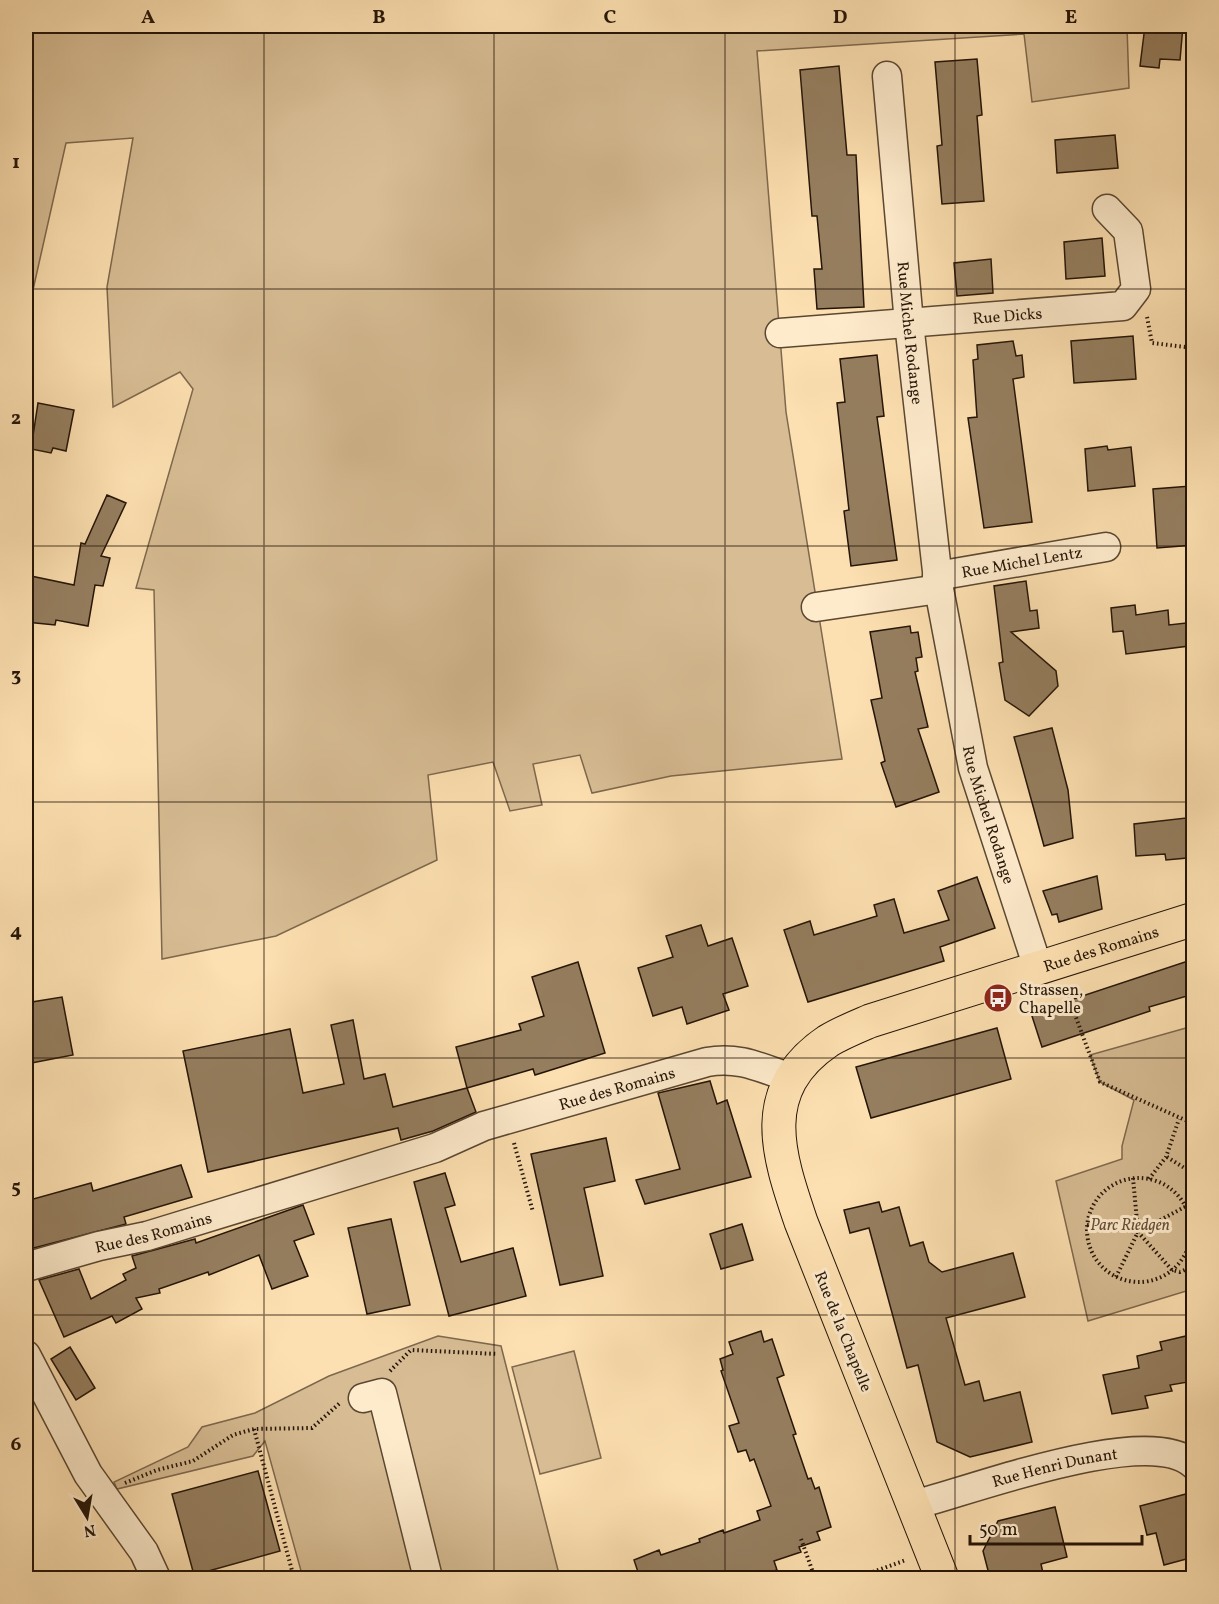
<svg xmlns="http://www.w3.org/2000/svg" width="1219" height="1604" font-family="Vollkorn,serif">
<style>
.green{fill:#d8bd94;stroke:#7e684e;stroke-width:1.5}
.building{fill:#957e5f;stroke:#241407;stroke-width:1.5}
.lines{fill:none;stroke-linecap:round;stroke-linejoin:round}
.minor-casing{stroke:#5a4732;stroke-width:31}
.major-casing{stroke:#241407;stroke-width:35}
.path{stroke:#241407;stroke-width:4;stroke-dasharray:1.5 3;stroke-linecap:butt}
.minor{stroke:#feebcc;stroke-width:28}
.major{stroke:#fde0b1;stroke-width:33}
.grid{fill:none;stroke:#241407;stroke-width:1.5;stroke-opacity:0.55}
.labels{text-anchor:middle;stroke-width:6;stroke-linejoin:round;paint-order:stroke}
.street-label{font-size:16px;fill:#241407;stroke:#feebcc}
.poi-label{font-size:16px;fill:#241407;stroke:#feebcc;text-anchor:start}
.park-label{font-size:16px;font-style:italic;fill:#634f38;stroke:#feebcc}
.neatline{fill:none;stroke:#241407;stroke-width:2}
.grid-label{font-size:20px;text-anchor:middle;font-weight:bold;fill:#241407}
</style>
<rect width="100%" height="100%" fill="#fde0b1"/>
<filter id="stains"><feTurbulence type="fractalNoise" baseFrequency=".00333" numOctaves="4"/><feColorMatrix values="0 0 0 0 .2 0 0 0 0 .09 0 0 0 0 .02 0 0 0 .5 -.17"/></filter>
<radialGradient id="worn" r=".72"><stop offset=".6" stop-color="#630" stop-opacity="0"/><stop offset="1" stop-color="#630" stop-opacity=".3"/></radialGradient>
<!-- green -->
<g class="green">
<polygon points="26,26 1127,26 1129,88 1032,102 1024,34 757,51 786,412 842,759 671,776 592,793 580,755 533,764 542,805 510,811 493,762 428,775 437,860 276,936 162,959 154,590 136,588 193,389 180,372 113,407 107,287 133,138 66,143 26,321"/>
<polygon points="1193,1026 1193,1289 1088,1321 1056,1181 1122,1159 1122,1146 1134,1100 1100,1082 1090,1055"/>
<polygon points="438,1336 501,1346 560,1578 303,1578 265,1441 253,1456 117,1489 114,1482 188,1447 202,1427 255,1413 329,1376"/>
<polygon points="574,1351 601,1458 540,1474 512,1367"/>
</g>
<!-- building -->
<g class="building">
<polygon points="1145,26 1183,26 1180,60 1160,59 1159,68 1140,66"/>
<polygon points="977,59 982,115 977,116 984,201 942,204 937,146 942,145 935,62"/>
<polygon points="839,66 847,155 856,155 864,307 817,309 814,269 822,269 817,216 812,216 800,70"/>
<polygon points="1115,135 1118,168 1057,173 1055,140"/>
<polygon points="1102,238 1105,276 1066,279 1064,242"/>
<polygon points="991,259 993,293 957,296 954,263"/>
<polygon points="1133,336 1136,379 1074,383 1071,341"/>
<polygon points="1013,341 1016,356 1022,355 1024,377 1013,379 1032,522 984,528 968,418 977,417 973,360 978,359 977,345"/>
<polygon points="877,355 884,416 877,417 897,560 851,566 844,511 849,510 837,403 845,402 840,359"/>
<polygon points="38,403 74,410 66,451 53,448 51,453 31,449"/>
<polygon points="1107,446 1108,450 1131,447 1135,486 1088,491 1085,449"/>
<polygon points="1191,486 1194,545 1157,548 1153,489"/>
<polygon points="107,495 126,503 101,556 110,558 103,586 95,585 88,626 56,620 55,625 26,622 26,575 74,585 81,543 85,544"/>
<polygon points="1026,581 1030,611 1037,610 1039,628 1011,632 1056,671 1058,686 1029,716 1005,700 999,663 1003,662 994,586"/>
<polygon points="1135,605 1136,615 1168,610 1169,625 1186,623 1189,646 1126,654 1123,631 1113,632 1111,608"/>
<polygon points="910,626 911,633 918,632 922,657 916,658 918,671 915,672 928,727 918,729 939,792 896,807 881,763 885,761 871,700 882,698 870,632"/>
<polygon points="1052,728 1068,790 1073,838 1044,846 1014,737"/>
<polygon points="1186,818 1187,858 1166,860 1165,854 1136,856 1134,824"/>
<polygon points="1097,876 1102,909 1059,922 1057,914 1052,915 1043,891"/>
<polygon points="977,877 995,928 940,947 944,961 808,1002 784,930 810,921 814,935 877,916 874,905 894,899 904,933 949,920 938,891"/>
<polygon points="701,925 708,946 732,938 748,986 723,994 729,1010 687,1024 682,1007 653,1016 638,968 673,957 666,936"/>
<polygon points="1194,959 1194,994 1149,1007 1150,1011 1042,1047 1031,1013"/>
<polygon points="578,962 605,1053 535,1075 533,1069 467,1088 456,1047 521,1030 519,1024 544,1016 532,977"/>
<polygon points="62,997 73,1055 26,1064 26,1003"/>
<polygon points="353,1020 364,1079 385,1074 393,1107 467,1088 476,1112 433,1131 401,1140 398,1128 208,1172 183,1051 290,1029 303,1093 344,1084 331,1025"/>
<polygon points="997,1028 1011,1079 871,1118 856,1067"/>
<polygon points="710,1081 717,1104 727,1100 751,1177 645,1204 636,1180 680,1169 658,1093"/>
<polygon points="606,1138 615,1181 584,1188 603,1276 560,1285 531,1154"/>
<polygon points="181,1165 192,1197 124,1217 126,1224 26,1250 26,1201 91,1183 93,1191"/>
<polygon points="445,1173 455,1205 445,1208 461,1262 513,1248 526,1296 449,1316 414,1182"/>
<polygon points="879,1202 882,1212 899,1207 910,1246 923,1242 929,1262 942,1272 1013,1253 1025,1297 946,1318 965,1385 979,1381 984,1401 1020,1392 1032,1442 970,1457 937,1442 918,1365 907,1368 869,1228 850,1233 844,1210"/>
<polygon points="303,1205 314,1234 294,1241 308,1276 272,1289 259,1255 209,1275 208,1272 159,1289 160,1293 136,1298 142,1309 116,1323 112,1316 64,1337 39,1280 79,1269 91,1299 126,1280 123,1274 136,1268 132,1256 195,1239 196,1243"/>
<polygon points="391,1219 410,1305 367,1314 348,1228"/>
<polygon points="742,1224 753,1260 721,1269 710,1234"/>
<polygon points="761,1331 764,1342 772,1339 784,1375 777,1378 796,1434 793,1435 808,1479 811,1478 815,1489 819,1487 831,1527 817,1532 820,1540 799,1547 801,1552 774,1561 777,1570 764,1574 766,1578 640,1578 634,1560 659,1550 661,1555 700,1542 699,1539 723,1530 724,1533 760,1520 757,1511 771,1506 754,1459 750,1461 746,1450 738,1452 729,1426 739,1423 721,1371 723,1370 720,1359 733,1354 729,1342"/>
<polygon points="1186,1336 1194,1381 1170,1385 1172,1391 1145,1396 1148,1408 1112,1414 1103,1375 1139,1368 1137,1356 1162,1350 1160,1342"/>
<polygon points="70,1347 95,1388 76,1400 51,1359"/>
<polygon points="258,1471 280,1551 194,1575 172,1494"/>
<polygon points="1186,1494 1194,1522 1194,1557 1164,1565 1156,1533 1147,1535 1140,1506"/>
<polygon points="1055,1507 1067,1557 1041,1564 1044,1578 990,1578 983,1551 998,1521"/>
</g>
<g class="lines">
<!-- minor casing -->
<g class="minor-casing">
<g id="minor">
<path id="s1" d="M 887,76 L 909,323 L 939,589 L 973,768 L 1038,968"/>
<path id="s2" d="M 780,333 L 1123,306 L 1136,289 L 1128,231 L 1107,209"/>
<path id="s3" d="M 937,576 L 1106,547"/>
<polyline points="816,607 939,589"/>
<path id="s4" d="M 26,1267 L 99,1246 L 147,1236 L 435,1148 L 484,1126 L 707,1062 C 739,1056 761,1068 791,1078"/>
<polyline points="26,1355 88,1474 144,1552 156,1578"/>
<polyline points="363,1398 382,1393 428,1578"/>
<path id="s5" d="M 914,1505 C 970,1491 1150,1422 1194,1465"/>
</g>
</g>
<!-- major casing -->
<g class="major-casing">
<g id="major">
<path id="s6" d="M 942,1578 L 801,1222 C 778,1154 756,1090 828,1041 C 841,1033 856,1027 870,1021 L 1194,919"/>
</g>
</g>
<!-- path -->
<g class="path">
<polyline points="1147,317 1152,343 1194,348"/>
<polyline points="1065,988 1100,1082 1194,1124"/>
<polyline points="514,1143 533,1212"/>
<polyline points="1167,1157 1194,1174"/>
<polyline points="1133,1178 1138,1232 1172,1270 1180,1272 1194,1266"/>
<circle cx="1139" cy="1230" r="52"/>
<polyline points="1149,1179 1166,1157 1179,1119"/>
<polyline points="1087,1225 1138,1232 1194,1202"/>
<polyline points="1116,1277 1138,1232"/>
<polyline points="390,1371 411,1350 498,1354"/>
<polyline points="254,1429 294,1578"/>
<polyline points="125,1483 157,1470 193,1461 233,1435 254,1429 312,1428 340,1403"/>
<polyline points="801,1539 815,1578"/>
<polyline points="856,1578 906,1560"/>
</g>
<!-- minor -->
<use href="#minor" class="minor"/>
<!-- major -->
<use href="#major" class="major"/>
</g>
<!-- grid -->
<path class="grid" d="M 264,26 L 264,1578M 494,26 L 494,1578M 725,26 L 725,1578M 955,26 L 955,1578M 26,289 L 1194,289M 26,546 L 1194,546M 26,802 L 1194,802M 26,1058 L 1194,1058M 26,1315 L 1194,1315"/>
<!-- icons -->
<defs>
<g id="bus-disc" transform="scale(1.5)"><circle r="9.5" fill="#8f2418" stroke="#feebcc"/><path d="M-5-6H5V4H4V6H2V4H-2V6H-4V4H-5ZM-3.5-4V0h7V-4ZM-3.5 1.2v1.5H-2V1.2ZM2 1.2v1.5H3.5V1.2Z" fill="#fff"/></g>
</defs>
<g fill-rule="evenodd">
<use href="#bus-disc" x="998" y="998"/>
</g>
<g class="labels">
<!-- street labels -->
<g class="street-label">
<text dy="6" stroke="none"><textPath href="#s2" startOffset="228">Rue Dicks</textPath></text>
<text dy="6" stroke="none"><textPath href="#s1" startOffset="258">Rue Michel Rodange</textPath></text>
<text dy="6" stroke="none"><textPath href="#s3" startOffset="86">Rue Michel Lentz</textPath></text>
<text dy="6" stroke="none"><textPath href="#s1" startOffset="747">Rue Michel Rodange</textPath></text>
<text dy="6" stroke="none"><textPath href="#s6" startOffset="873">Rue des Romains</textPath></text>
<text dy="6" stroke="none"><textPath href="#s4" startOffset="618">Rue des Romains</textPath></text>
<text dy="6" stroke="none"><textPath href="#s4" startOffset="132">Rue des Romains</textPath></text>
<text transform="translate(844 1331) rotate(68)" y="6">Rue de la Chapelle</text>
<text dy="6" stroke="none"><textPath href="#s5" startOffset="146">Rue Henri Dunant</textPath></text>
</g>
<!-- poi labels -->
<g class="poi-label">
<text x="1019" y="995">Strassen,<tspan x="1019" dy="18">Chapelle</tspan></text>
</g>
<!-- park labels -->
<g class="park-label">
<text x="1130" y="1230">Parc Riedgen</text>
</g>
</g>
<!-- margin -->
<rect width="1219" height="1604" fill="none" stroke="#fde0b1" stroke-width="66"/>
<!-- north arrow -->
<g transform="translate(87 1517) rotate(169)" stroke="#feebcc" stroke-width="4.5" paint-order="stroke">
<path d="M0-4.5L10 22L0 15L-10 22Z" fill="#241407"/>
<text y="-9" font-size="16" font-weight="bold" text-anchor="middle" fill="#241407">N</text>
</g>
<!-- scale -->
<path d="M970 1535v9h172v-9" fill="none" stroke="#241407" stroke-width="3"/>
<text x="979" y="1535" font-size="18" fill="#241407" stroke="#feebcc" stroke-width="4.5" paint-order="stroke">50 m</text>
<rect x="33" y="33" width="1153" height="1538" class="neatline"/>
<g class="grid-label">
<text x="148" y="23">A</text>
<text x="379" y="23">B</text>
<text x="610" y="23">C</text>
<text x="840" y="23">D</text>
<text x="1071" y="23">E</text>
<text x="16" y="168">1</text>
<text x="16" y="424">2</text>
<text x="16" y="681">3</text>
<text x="16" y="937">4</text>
<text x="16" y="1193">5</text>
<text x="16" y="1450">6</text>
</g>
<rect width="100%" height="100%" filter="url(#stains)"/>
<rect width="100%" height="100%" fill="url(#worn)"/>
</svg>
